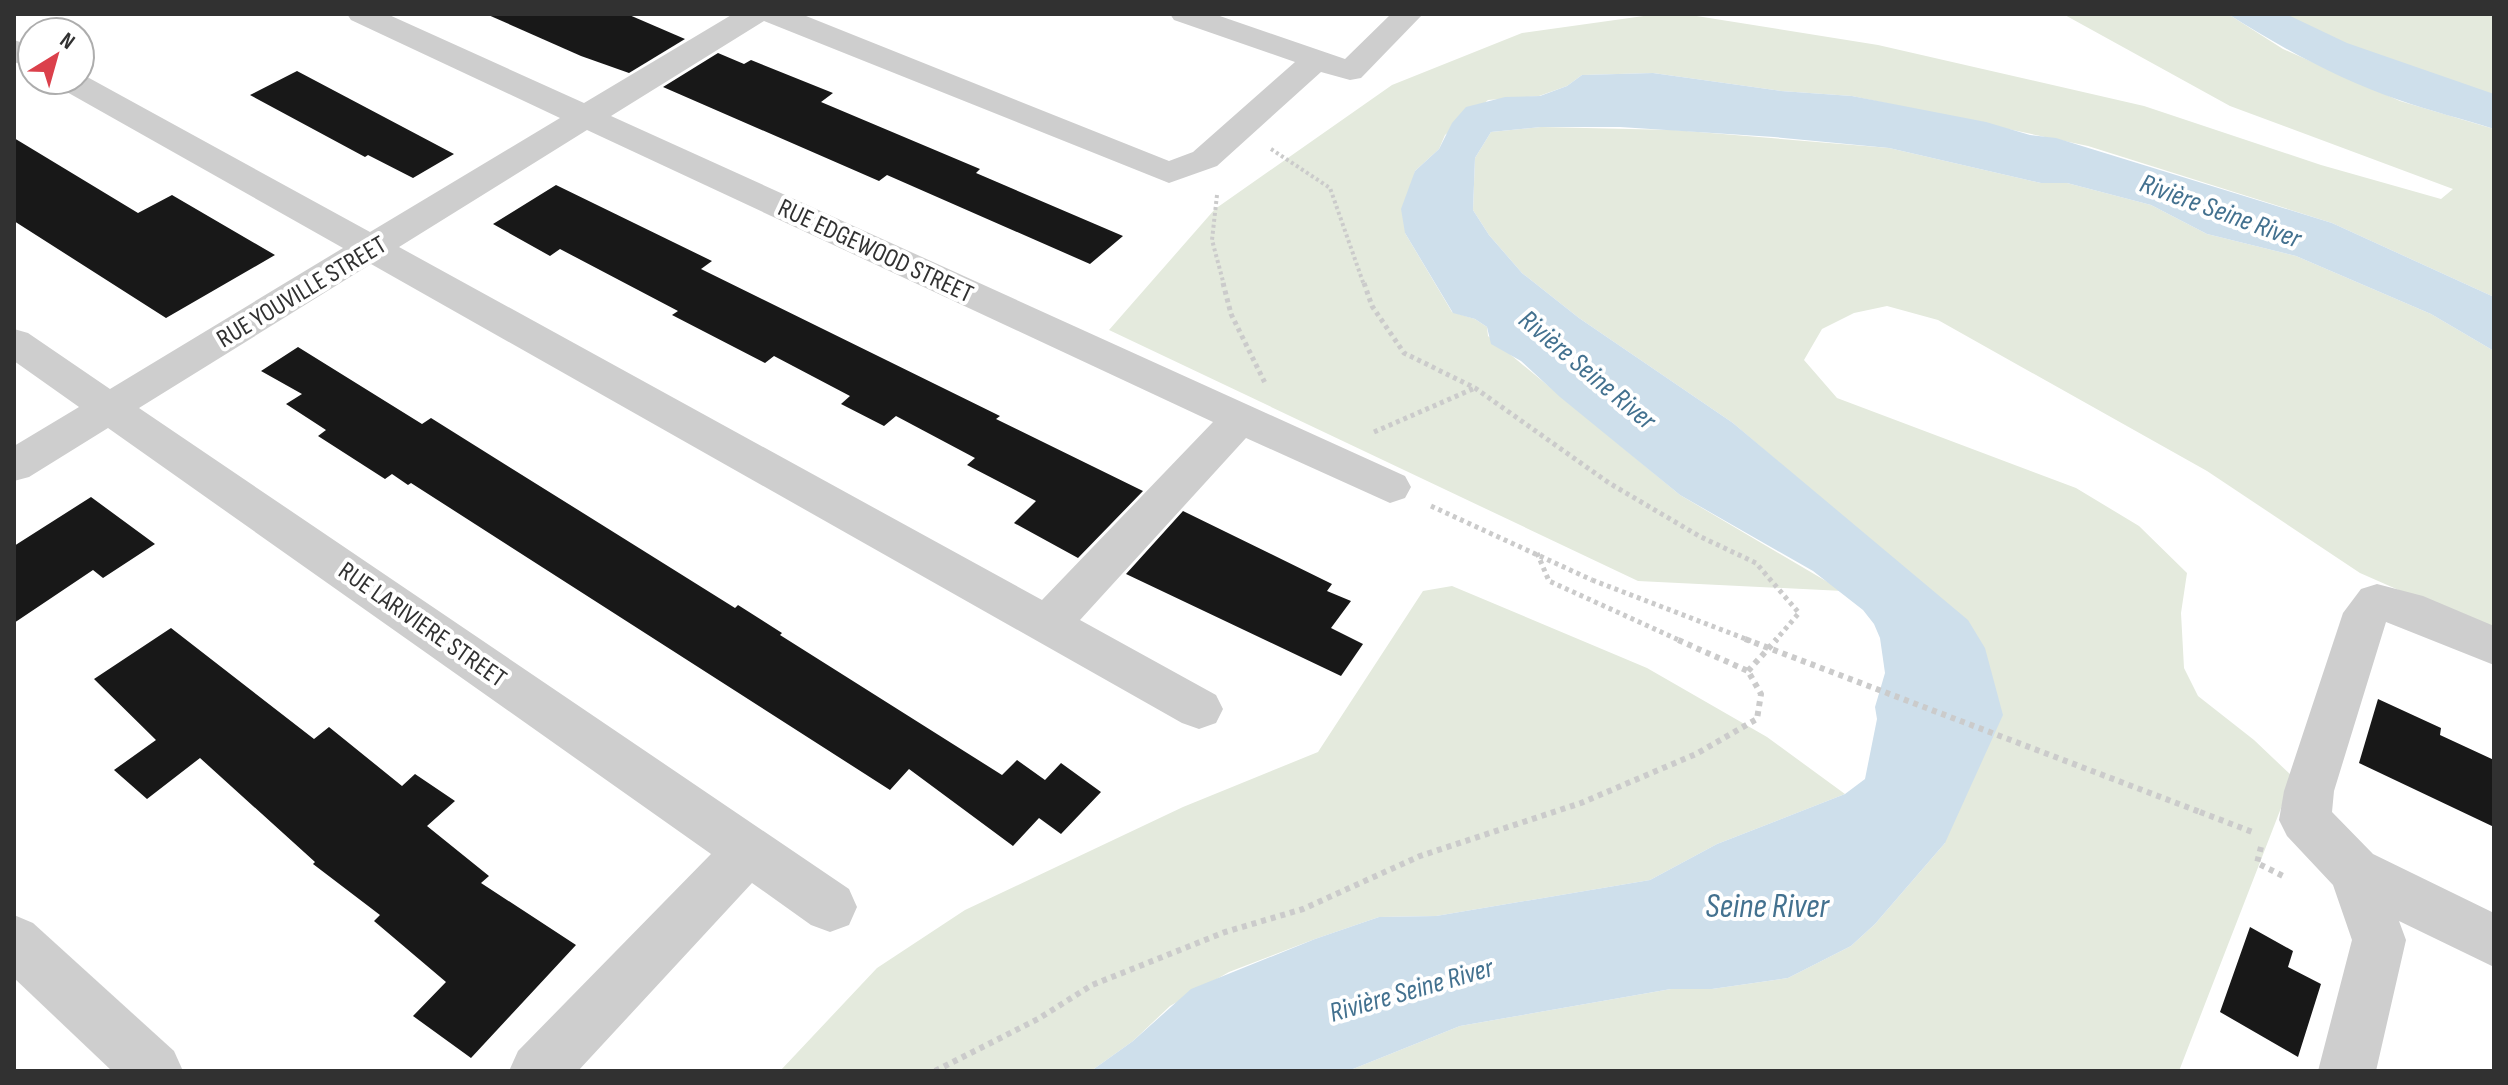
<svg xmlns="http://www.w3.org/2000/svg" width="2508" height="1085" font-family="'Sofia Sans Condensed',sans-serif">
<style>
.green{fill:#e4eadd}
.water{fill:#cedfeb}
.building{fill:#181818}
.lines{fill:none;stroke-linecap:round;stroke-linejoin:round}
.path-far2{stroke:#cbcbcb;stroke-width:4;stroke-dasharray:3 3;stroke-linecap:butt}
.path-far1{stroke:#cbcbcb;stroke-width:5;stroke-dasharray:4 4;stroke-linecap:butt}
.path{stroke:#cbcbcb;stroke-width:6;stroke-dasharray:5 5;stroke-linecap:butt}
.minor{fill:#cecece;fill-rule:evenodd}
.path-bridge-far1{stroke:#cbcbcb;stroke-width:5;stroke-dasharray:4 4;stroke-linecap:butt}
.path-bridge{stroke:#cbcbcb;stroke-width:6;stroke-dasharray:5 5;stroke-linecap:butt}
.labels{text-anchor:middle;stroke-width:8;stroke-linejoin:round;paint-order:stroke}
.street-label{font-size:26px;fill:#313131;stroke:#fff}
.water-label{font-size:28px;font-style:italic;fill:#43718f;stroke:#fff}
.near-water-label{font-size:34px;font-style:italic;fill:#43718f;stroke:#fff}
</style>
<rect width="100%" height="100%" fill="#fff"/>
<!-- green -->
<g class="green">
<polygon points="1658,14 1684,14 1878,45 2144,106 2321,165 2441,199 2453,189 2230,106 2063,14 2228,14 2283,49 2400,101 2494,129 2494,297 2332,223 2088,146 1852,96 1781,91 1653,73 1582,75 1567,86 1539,96 1488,100 1445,135 1439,149 1415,171 1405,233 1452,312 1475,319 1487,327 1488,336 1680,495 1843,591 1638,581 1109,330 1215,209 1392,85 1522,33"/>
<polygon points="2273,14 2494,14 2494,96 2341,45"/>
<polygon points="1541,127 1674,130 1889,148 2041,183 2067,183 2151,205 2207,234 2296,256 2431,314 2494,351 2494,632 2360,573 2207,471 1938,320 1887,306 1854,313 1822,329 1804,360 1837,398 2076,488 2139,526 2187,573 2181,613 2184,668 2198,696 2254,740 2293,777 2179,1071 1348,1071 1460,1026 1671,989 1712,989 1788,978 1851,946 1875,924 1945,843 1850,523 1733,423 1579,318 1522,273 1489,235 1473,210 1475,158 1491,132"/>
<polygon points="1452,586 1647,668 1767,737 1845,794 1717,844 1650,880 1436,916 1379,917 1315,939 1229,972 1170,1006 1133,1041 1091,1071 780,1071 877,968 965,910 1183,807 1318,752 1423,591"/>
</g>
<!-- water -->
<g class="water">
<path d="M 2228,14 L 2286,14 L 2347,43 L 2494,94 L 2494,129 C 2463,119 2430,111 2399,100 C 2338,79 2282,48 2228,14 Z"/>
<polygon points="1653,73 1781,91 1852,96 1986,122 2030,135 2056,138 2332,223 2494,297 2494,351 2431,314 2296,256 2207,234 2151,205 2067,183 2041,183 1889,148 1774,137 1620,127 1541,127 1491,132 1475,158 1473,210 1489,235 1522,273 1579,318 1733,423 1968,620 1985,648 2003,715 1945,843 1875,924 1851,946 1788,978 1712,989 1671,989 1460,1026 1348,1071 1091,1071 1133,1041 1191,989 1315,939 1379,917 1436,916 1650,880 1717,844 1845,794 1865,779 1877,719 1875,707 1885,673 1880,638 1874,624 1863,610 1813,571 1680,495 1560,397 1521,361 1491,344 1487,327 1475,319 1453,313 1405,233 1401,209 1415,171 1439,149 1452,123 1466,107 1505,97 1540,96 1567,86 1582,75"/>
</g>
<!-- building -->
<g class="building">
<polygon points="486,14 627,14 685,39 629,73 581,56"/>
<polygon points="718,53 744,64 751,60 833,93 821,102 980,169 976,173 1123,236 1090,264 887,175 879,181 663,87"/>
<polygon points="297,71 367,108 454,154 413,178 368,155 365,157 250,95"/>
<polygon points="14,138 138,213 172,195 275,255 166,318 14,221"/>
<polygon points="556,185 712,261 701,269 1000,416 996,419 1143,491 1078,558 1014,523 1036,501 967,465 975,458 896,416 884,426 841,404 850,396 774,356 765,363 672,315 678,311 560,249 550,256 493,224"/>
<polygon points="298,347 422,424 431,418 735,608 738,605 782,633 780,635 1002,775 1017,760 1045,780 1061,763 1101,792 1061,834 1039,818 1013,846 909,769 890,790 411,483 408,485 392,474 385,479 318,436 326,430 286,404 302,394 261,371"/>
<polygon points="91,497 155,544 103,578 93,570 14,623 14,546"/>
<polygon points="1183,511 1332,584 1327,591 1351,601 1331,628 1363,644 1341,676 1126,574"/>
<polygon points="171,628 314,739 329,727 402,786 415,774 455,801 427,826 489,876 481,883 576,945 471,1058 413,1016 446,982 374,921 380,915 313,864 315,862 200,758 147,799 114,770 156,740 94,679"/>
<polygon points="2378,699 2441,728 2440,735 2494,760 2494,827 2359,763"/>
<polygon points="2250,927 2293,951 2288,967 2321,984 2298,1057 2220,1012"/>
</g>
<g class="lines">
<!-- path-far2 -->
<g class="path-far2">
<polyline points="1271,149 1330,188 1364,285"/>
<polyline points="1217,195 1212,240 1224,285"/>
</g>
<!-- path-far1 -->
<g class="path-far1">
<polyline points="1223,283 1231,314 1265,383"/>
<polyline points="1364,283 1372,306 1404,353 1475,388 1609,483 1699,536 1756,563 1799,613 1775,641"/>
<polyline points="1374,432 1475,388"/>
<polyline points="1431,506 1592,580"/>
<polyline points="1537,553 1549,581 1681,641"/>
</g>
<!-- path -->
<g class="path">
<polyline points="1748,671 1777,639"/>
<polyline points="2200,812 2255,833"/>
<polyline points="2261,847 2257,863 2287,878"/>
<polyline points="935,1071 1038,1019 1092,985 1225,932 1303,909 1420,856 1581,803 1696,754 1757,719 1761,694 1748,671 1676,639"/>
</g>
<!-- minor -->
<g class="minor">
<path d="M 347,14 L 387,14 L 584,103 L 733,14 L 801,14 L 1169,161 L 1193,152 L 1295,62 L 1174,20 L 1170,14 L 1214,14 L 1345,59 L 1391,14 L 1423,14 L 1361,78 L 1350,80 L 1321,72 L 1217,166 L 1169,183 L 764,21 L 611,116 L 1405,476 L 1411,487 L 1405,498 L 1390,503 L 1246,438 L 1080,620 L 1216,695 L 1223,709 L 1216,723 L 1199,729 L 1182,723 L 371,264 L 139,408 L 849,889 L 857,907 L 849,925 L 830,932 L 811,925 L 752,883 L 578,1071 L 509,1071 L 518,1051 L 711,854 L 108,428 L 29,477 L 14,481 L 14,446 L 79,407 L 14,361 L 14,329 L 28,333 L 110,389 L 343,248 L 58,87 L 53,80 L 80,80 L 80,73 L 370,232 L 560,118 L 351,20 ZM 587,130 L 1213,422 L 1042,600 L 399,247 Z"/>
<polygon points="14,40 32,46 32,68 14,62"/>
<polygon points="2377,584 2423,596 2494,626 2494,665 2386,622 2334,791 2332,812 2373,854 2494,913 2494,967 2399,921 2406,940 2376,1071 2318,1071 2352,940 2333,885 2287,836 2279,820 2284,791 2343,613 2361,589"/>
<polygon points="14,915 33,923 174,1051 183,1071 112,1071 14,978"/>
</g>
<!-- path-bridge-far1 -->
<polyline class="path-bridge-far1" points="1592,580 1751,641"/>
<!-- path-bridge -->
<polyline class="path-bridge" points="1745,639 2200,812"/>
</g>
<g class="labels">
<!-- street labels -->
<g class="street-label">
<text transform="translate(876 250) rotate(25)" y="9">RUE EDGEWOOD STREET</text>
<text transform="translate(301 291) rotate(-31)" y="9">RUE YOUVILLE STREET</text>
<text transform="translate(423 624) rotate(35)" y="9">RUE LARIVIERE STREET</text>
</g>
<!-- water labels -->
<g class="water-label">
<text transform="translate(2221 210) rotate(20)" y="10">Rivière Seine River</text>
<text transform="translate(1588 369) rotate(40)" y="10">Rivière Seine River</text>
<text transform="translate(1411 989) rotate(-16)" y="10">Rivière Seine River</text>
</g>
<!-- near-water labels -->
<g class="near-water-label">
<text x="1767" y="917">Seine River</text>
</g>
</g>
<!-- border -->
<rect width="2508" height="1085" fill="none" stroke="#313131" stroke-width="32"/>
<!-- north arrow -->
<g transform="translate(56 56) rotate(37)"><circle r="38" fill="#ffffff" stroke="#adadad" stroke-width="2"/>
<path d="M0-6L14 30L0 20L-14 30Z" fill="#db404b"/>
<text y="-12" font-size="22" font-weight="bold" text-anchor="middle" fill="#313131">N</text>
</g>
</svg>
